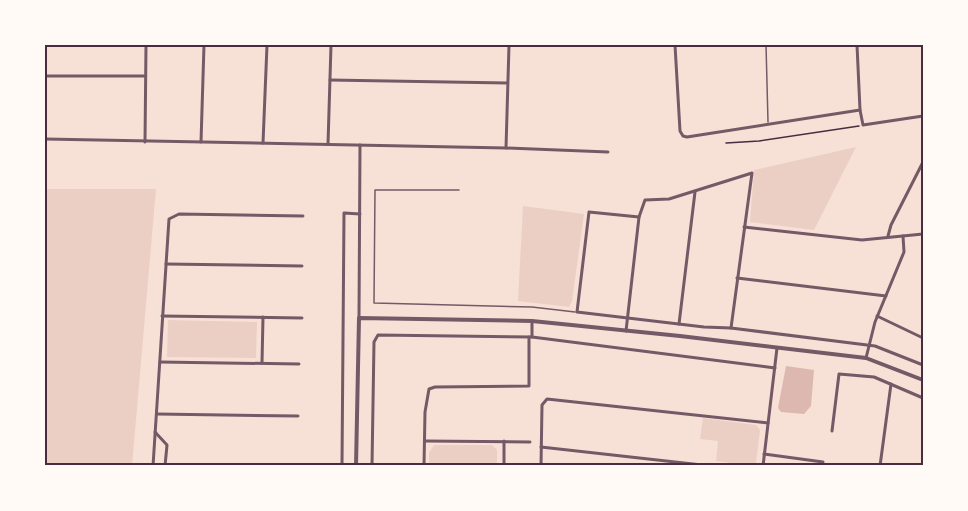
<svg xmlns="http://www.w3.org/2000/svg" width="968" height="511" font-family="Barlow,sans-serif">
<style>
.green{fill:#ebcfc5}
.water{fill:#dcb8b0}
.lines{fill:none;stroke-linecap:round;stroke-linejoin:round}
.path{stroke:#4a2c40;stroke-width:1.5}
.service{stroke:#755966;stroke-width:1.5}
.minor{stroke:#755966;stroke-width:3}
.tertiary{stroke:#755966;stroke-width:4}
.neatline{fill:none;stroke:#4a2c40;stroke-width:2}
</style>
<rect width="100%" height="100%" fill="#f7e1d7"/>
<!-- green -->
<g class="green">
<polygon points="856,147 814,230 750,222 754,170"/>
<polygon points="45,189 156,189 132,466 45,466"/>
<polygon points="523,206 584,214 572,301 569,307 518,301"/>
<polygon points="168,320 257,322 256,358 167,357"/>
<polygon points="703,418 756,425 760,430 756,463 751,466 716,461 718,441 700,439"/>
<polygon points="434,445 492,445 497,450 497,466 429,466 429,453"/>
</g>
<!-- water -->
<polygon class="water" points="786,366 814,370 811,406 804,414 781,412 778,408"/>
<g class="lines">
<!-- path -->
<polyline class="path" points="726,143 759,141 859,126"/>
<!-- service -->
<g class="service">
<polyline points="766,45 768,122"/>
<polyline points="459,190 375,190 374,303 532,307 575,312"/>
</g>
<!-- minor -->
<g class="minor">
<polyline points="675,45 680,131 683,136 687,137 860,110 857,45"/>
<polyline points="45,76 144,76"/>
<polyline points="330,80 507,83"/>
<polyline points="860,110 863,125 923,116"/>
<polyline points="45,139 506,148 608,152"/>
<polyline points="145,142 146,45"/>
<polyline points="201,142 204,45"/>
<polyline points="263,143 267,45"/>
<polyline points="328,144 331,45"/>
<polyline points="506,148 509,45"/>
<polyline points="639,217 589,212 577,312 704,327 731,328 875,346 923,365"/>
<polyline points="744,227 862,240 923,234"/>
<polyline points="888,236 891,225 923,162"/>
<polyline points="166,264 302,266"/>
<polyline points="737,278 886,296"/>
<polyline points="162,316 302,318"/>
<polyline points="877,316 923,338"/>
<polyline points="359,318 360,145"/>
<polyline points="532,321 532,337"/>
<polyline points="679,324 695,192"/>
<polyline points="626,331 639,217 645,200 669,199 752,173 731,328"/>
<polyline points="866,358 875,322 904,252 903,236"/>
<polyline points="160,362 299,364"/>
<polyline points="262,363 263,317"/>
<polyline points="157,414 298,416"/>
<polyline points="832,431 839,374 874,377 923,398"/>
<polyline points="155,432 167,445 165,466"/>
<polyline points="425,441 530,442"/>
<polyline points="504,441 504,466"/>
<polyline points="541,447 711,466"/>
<polyline points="764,454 823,462"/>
<polyline points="153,466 169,219 179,214 303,216"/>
<polyline points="342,466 344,213 360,214"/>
<polyline points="372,466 374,342 378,335 532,337 775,368"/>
<polyline points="424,466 425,412 429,389 435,387 529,386 529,337"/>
<polyline points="541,466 542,405 547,399 768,423"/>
<polyline points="763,466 777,348"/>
<polyline points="880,466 891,384"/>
</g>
<!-- tertiary -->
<polyline class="tertiary" points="356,466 359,318 532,321 680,336 866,358 923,380"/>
</g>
<!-- border -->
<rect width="968" height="511" fill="none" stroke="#fffaf5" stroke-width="93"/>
<rect x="46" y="46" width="876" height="418" class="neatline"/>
</svg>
